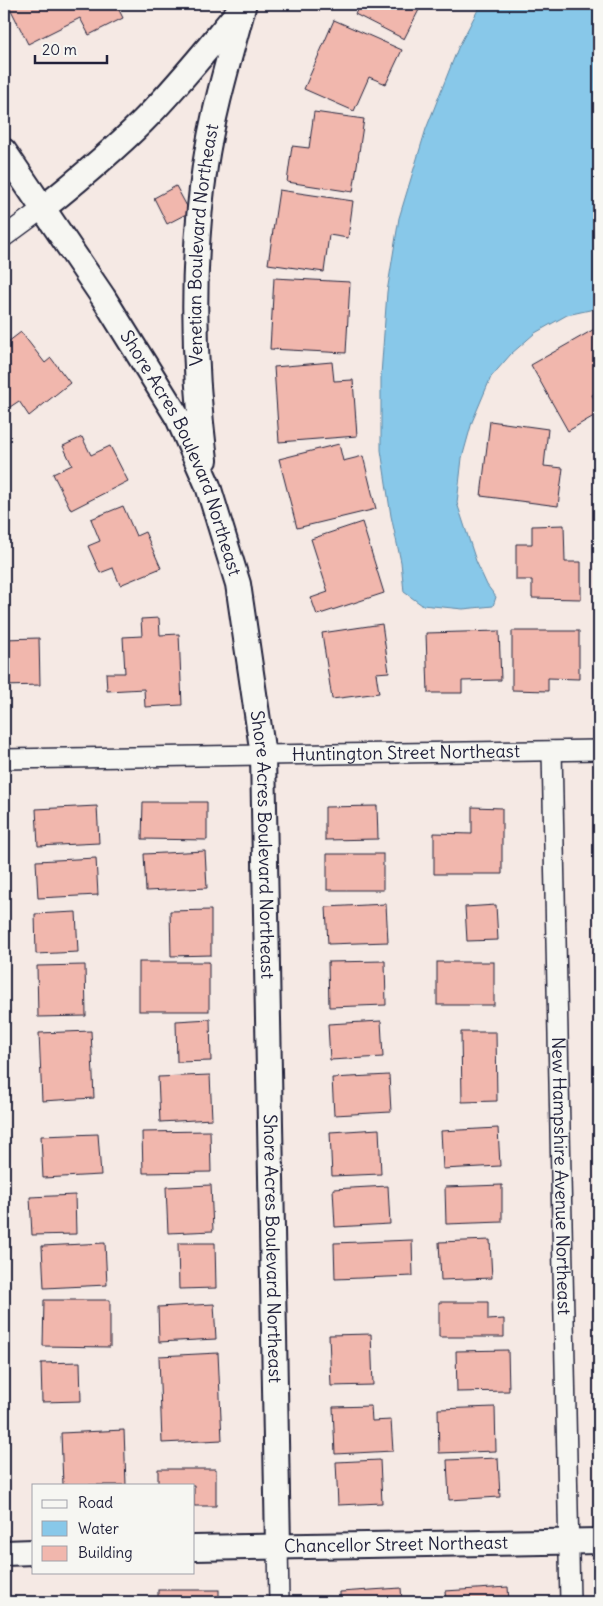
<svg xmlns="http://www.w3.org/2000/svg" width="603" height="1606" font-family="Delius,sans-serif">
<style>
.water{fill:#88c8e9;stroke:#5f86a3}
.building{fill:#f1b7ad;stroke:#22223b}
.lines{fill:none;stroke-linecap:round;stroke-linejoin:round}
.minor-casing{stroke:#22223b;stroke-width:22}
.tertiary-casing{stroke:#22223b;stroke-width:28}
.minor{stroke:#f6f6f2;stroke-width:19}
.tertiary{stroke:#f6f6f2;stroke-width:24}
.labels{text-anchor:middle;stroke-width:4;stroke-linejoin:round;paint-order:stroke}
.street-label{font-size:18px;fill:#22223b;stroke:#f6f6f2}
</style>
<rect width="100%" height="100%" fill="#f5e9e4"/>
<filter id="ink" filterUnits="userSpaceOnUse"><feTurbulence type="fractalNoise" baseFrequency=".02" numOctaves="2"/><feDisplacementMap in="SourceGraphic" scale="10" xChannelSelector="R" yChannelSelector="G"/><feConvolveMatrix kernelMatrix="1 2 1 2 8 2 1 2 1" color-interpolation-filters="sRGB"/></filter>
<g filter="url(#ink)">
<!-- water -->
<polygon class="water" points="481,4 599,4 599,308 567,315 535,333 511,354 491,377 472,422 462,458 457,503 476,561 487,585 496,597 493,606 463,609 422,605 404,592 401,562 391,516 381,450 381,375 387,292 399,218 426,129 458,48"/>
<!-- building -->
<g class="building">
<polygon points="8,4 116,4 123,18 89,35 80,18 28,44"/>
<polygon points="361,4 422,4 404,39 355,14"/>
<polygon points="334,20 402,50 386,84 369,77 354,111 304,89"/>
<polygon points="314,112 364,119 353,192 287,182 292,146 309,148"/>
<polygon points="176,186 190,212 167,224 154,198"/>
<polygon points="279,190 353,201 348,238 329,235 324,272 268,264"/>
<polygon points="274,278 350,282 346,353 270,349"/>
<polygon points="598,327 599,330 599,391 592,395 599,408 599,413 568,431 531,365"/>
<polygon points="21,332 45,363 51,358 70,383 29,416 19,401 10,407 4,399 4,345"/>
<polygon points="332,362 334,381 353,380 357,436 279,442 274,367"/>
<polygon points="490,421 548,429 544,466 563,468 558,506 481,496"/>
<polygon points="82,437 91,455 110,446 128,481 71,510 53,474 72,465 63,446"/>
<polygon points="339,444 343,461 363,456 376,509 297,528 279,459"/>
<polygon points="123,506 136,536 145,532 161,568 120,585 113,568 100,573 88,546 100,541 91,519"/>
<polygon points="362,522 384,593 317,615 311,598 328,592 311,539"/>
<polygon points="564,525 565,562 581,562 581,599 532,598 532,580 516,580 516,544 532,544 532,526"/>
<polygon points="159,618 160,635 179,634 182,705 145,707 144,689 107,691 106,673 125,673 123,637 142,636 141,619"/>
<polygon points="382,624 389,672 376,673 379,693 332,699 322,633"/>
<polygon points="595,630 599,630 599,670 597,670"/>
<polygon points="499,631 501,680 462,681 462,693 428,693 426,633"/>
<polygon points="512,631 579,631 579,679 548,678 548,691 512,690"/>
<polygon points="39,638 40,685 4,686 4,639"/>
<polygon points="143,802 207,802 207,840 142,839"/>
<polygon points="97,806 99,843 38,846 36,809"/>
<polygon points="377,806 378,839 325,840 325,807"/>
<polygon points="472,807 502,808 502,874 434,874 434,833 472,834"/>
<polygon points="205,851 207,888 146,891 144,854"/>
<rect x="327" y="854" width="56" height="36"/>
<polygon points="96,858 98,895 38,898 36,861"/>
<polygon points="386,904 388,942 328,944 326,907"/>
<polygon points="496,905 498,940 467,941 465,907"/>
<polygon points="211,910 211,955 171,956 170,911"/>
<polygon points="76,912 78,952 36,954 35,914"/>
<polygon points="385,961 386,1005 329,1007 328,962"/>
<rect x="139" y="962" width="70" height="49"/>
<rect x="437" y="962" width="57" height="43"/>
<polygon points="85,965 86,1016 38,1017 37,966"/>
<polygon points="210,1019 211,1061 177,1062 176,1021"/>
<polygon points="381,1021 383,1057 330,1060 328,1024"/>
<polygon points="91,1031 94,1098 42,1101 39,1033"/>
<polygon points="461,1032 496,1032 497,1101 462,1102"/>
<polygon points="210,1075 212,1119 160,1122 158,1077"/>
<polygon points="389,1075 391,1112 334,1115 332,1078"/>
<polygon points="498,1128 500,1166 443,1169 441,1131"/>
<polygon points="379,1129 381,1174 332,1176 330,1132"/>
<polygon points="210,1131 211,1172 143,1173 142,1132"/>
<polygon points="98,1134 101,1175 43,1178 41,1136"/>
<polygon points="211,1185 213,1231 168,1233 166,1187"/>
<polygon points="502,1185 502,1222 446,1224 445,1187"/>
<polygon points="388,1186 390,1224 335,1227 333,1189"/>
<polygon points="75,1195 76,1234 32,1235 30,1197"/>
<polygon points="412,1240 413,1276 335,1279 334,1243"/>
<polygon points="490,1240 492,1278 441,1280 439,1242"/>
<polygon points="105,1243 107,1285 44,1288 42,1246"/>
<polygon points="178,1243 215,1243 216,1288 179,1289"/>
<polygon points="44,1300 110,1300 110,1347 43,1346"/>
<polygon points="439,1302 488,1302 488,1320 504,1319 504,1337 439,1337"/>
<polygon points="214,1304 216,1339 159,1342 158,1307"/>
<polygon points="371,1334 373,1385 331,1386 329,1335"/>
<polygon points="508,1350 509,1391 457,1392 456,1351"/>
<polygon points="218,1353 222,1440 162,1443 159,1356"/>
<polygon points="80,1362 81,1401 42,1402 41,1363"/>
<polygon points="371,1406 372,1421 391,1420 393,1451 335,1454 333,1407"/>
<polygon points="495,1407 496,1451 439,1453 438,1409"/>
<polygon points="124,1430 126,1485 63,1485 61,1433"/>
<polygon points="498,1458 500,1497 449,1500 447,1460"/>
<polygon points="380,1460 382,1503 338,1505 336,1462"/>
<polygon points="158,1469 216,1469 216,1506 194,1506 194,1485 158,1485"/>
<polygon points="508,1587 509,1602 446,1602 445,1591"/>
<polygon points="401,1588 402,1602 340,1602 340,1592"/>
<rect x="158" y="1590" width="61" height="12"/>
</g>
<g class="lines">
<!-- minor casing -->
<g class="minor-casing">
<g id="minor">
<polyline points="4,237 42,209"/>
<path id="s1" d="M 552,751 L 570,1602"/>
<path id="s2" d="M 4,759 L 599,750"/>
<polyline points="278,1546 279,1602"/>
</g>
</g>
<!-- tertiary casing -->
<g class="tertiary-casing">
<g id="tertiary">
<path id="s3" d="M 4,151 L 103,297 L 178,418 L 208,486 L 238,584 L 263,755 L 278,1546"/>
<path d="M 42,209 C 77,181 111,153 143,121 C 177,87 207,49 238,12"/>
<path id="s4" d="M 205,460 C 193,362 191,263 205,166 C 213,112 229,59 243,7"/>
<path id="s5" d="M 194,1548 L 599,1541"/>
<polyline points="4,1553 34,1552"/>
</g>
</g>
<!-- minor -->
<use href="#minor" class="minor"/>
<!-- tertiary -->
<use href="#tertiary" class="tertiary"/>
</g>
</g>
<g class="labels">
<!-- street labels -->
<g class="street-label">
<text dy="6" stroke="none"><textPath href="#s4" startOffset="216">Venetian Boulevard Northeast</textPath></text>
<text dy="6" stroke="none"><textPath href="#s3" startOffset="352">Shore Acres Boulevard Northeast</textPath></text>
<text dy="6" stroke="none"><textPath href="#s2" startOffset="402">Huntington Street Northeast</textPath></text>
<text dy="6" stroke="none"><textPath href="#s3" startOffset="758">Shore Acres Boulevard Northeast</textPath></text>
<text dy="6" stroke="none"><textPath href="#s1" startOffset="425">New Hampshire Avenue Northeast</textPath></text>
<text dy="6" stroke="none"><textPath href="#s3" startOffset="1162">Shore Acres Boulevard Northeast</textPath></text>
<text dy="6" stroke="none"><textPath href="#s5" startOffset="202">Chancellor Street Northeast</textPath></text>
</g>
</g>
<!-- margin -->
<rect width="603" height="1606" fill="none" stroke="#f6f6f2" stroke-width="20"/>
<rect x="10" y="10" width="583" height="1586" fill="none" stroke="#22223b" stroke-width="2" filter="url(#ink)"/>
<!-- legend -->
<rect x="32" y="1484" width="162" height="90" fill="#f6f6f2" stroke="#a1a1a9"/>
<rect x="42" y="1500" width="25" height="8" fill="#f6f6f2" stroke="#a1a1a9"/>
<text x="78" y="1508" font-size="15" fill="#22223b">Road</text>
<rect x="42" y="1521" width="25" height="15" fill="#88c8e9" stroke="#a1a1a9"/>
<text x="78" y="1534" font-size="15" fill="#22223b">Water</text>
<rect x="42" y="1546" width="25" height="15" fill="#f1b7ad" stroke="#a1a1a9"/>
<text x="78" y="1558" font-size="15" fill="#22223b">Building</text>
<!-- scale -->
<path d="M35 55v8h72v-8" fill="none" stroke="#22223b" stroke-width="2.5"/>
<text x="42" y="55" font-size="15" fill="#22223b" stroke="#f6f6f2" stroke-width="4" paint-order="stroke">20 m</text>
</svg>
